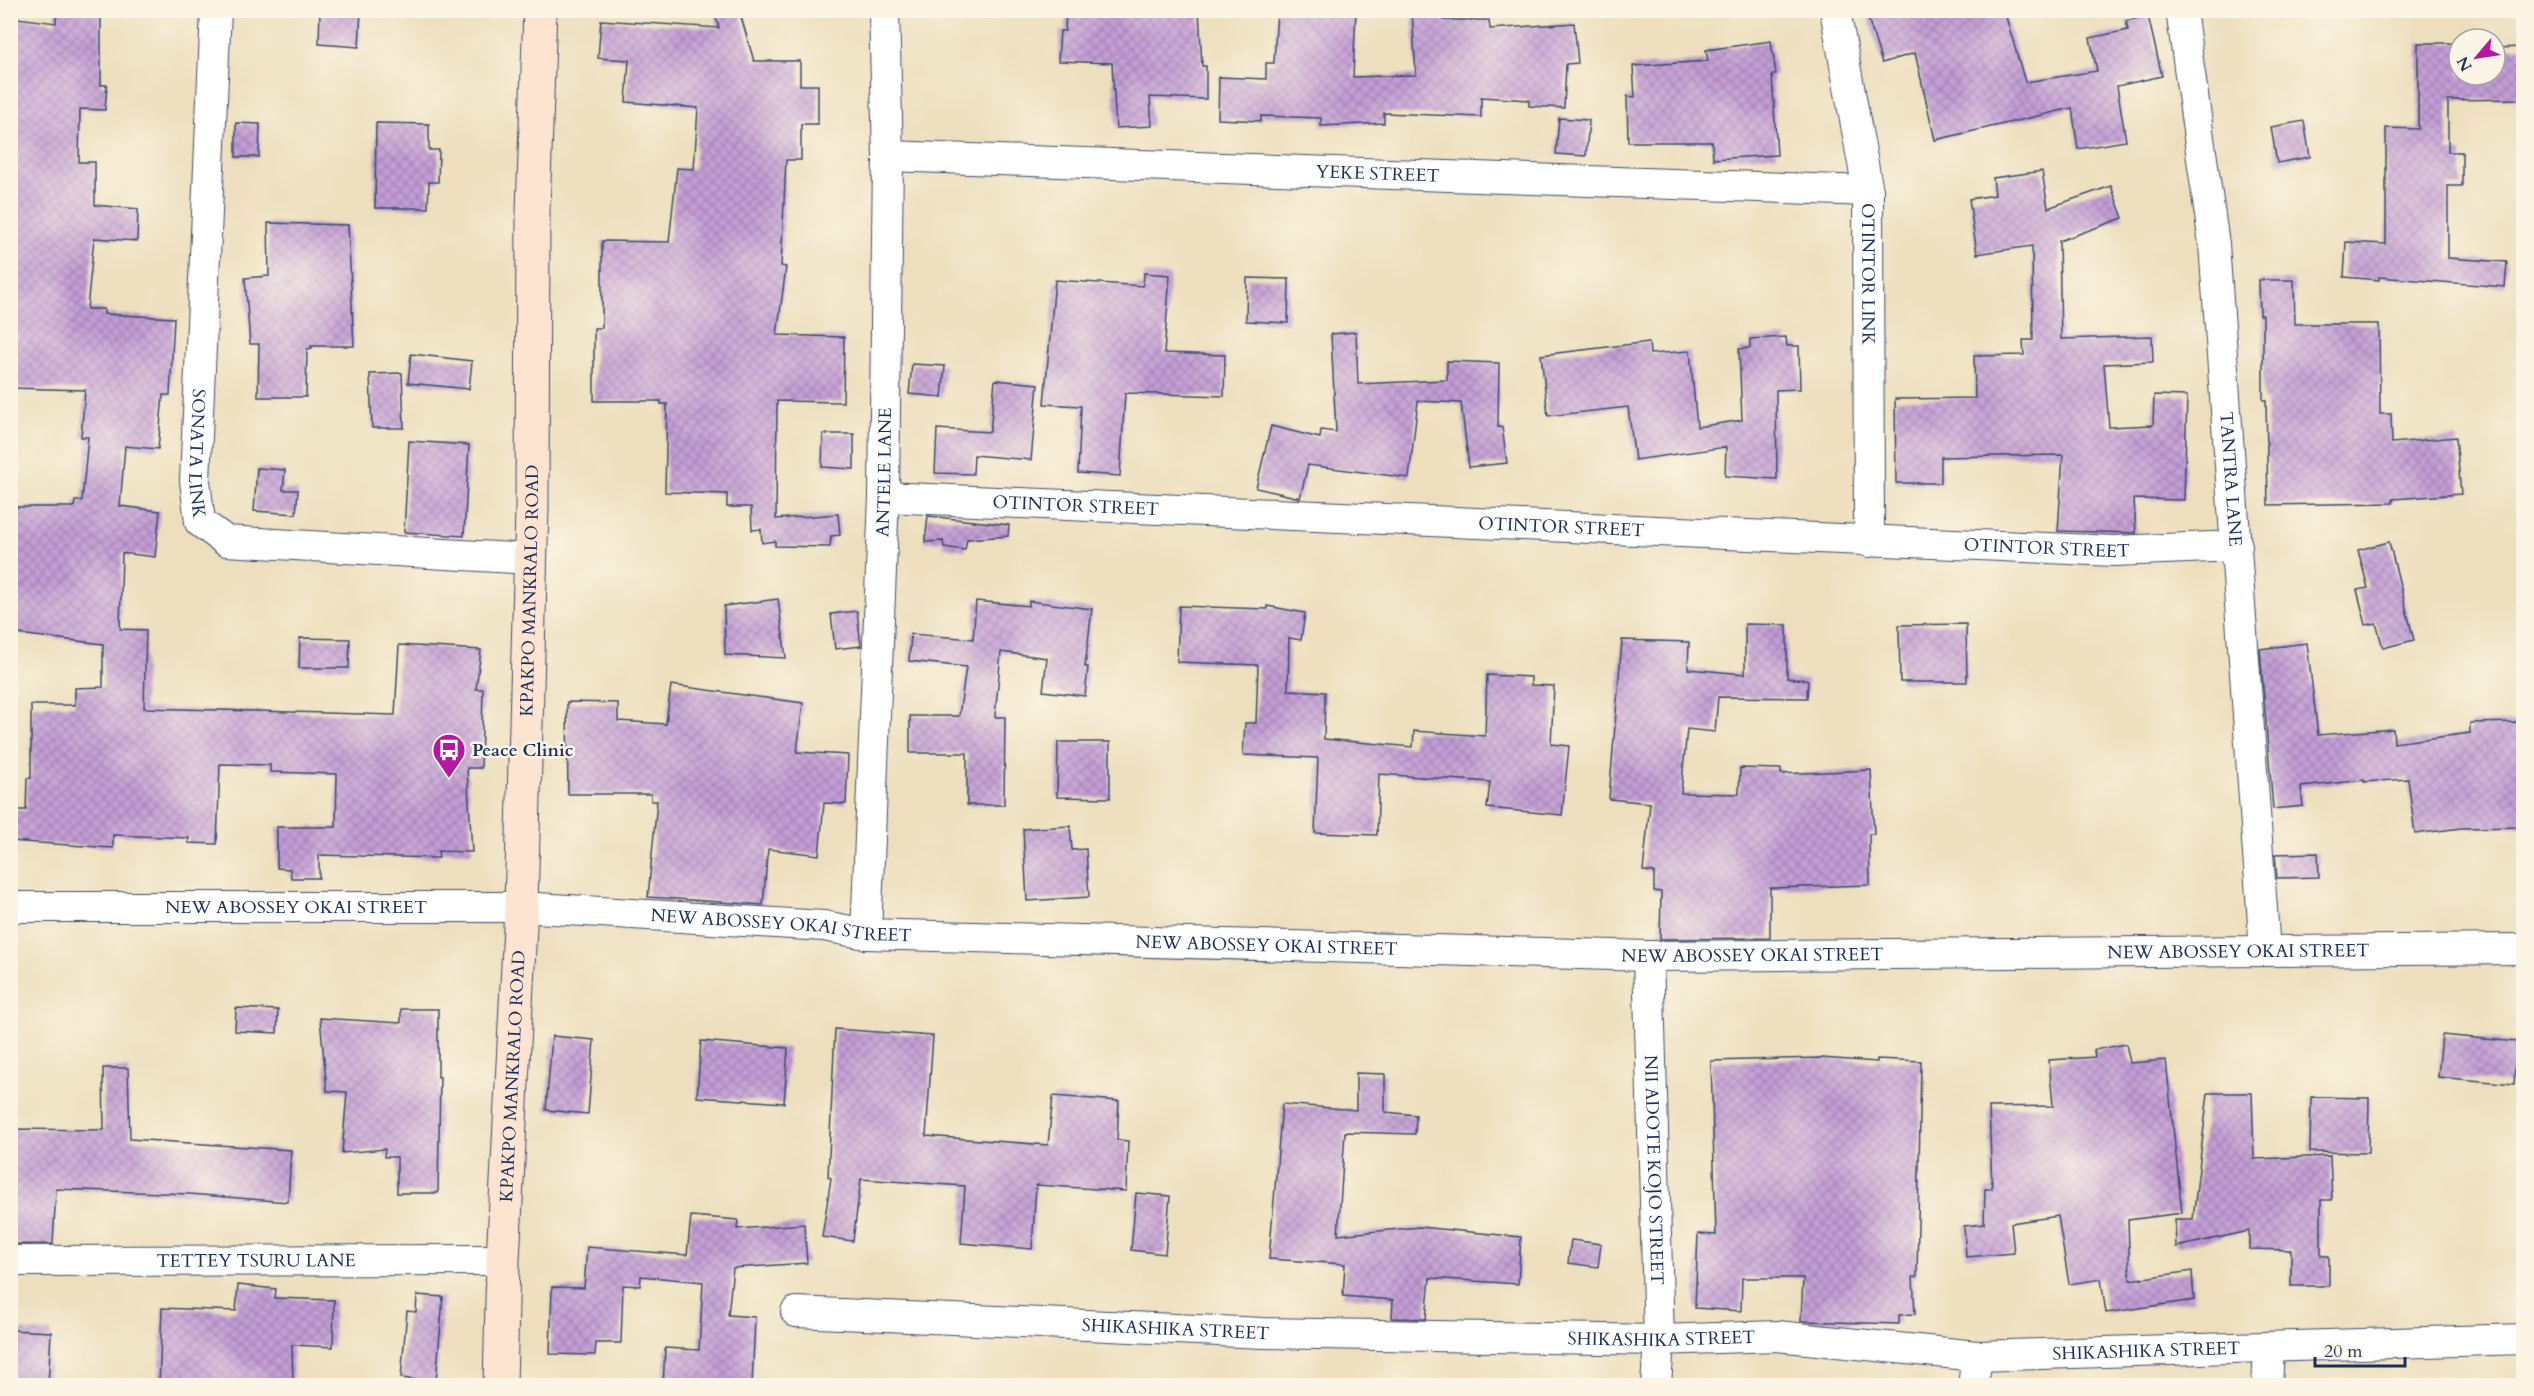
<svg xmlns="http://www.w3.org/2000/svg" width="2534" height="1396" font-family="Cardo,serif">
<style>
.building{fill:url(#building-cross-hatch)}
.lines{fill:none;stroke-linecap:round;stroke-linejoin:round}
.street-casing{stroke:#3a496c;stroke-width:32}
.secondary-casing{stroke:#3a496c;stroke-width:35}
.street{stroke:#fff;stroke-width:30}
.secondary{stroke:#fde4d0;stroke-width:33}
.labels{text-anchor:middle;stroke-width:5;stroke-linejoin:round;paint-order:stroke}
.street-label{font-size:18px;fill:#1b2f5e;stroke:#fcf5e5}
.poi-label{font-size:18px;font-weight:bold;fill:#1b2f5e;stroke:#fcf5e5;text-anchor:start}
</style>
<defs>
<pattern id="building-cross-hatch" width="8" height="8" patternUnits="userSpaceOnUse" patternTransform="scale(1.5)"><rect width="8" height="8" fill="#c49ed6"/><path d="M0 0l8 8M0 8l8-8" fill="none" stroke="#9e81b1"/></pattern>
</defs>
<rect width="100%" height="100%" fill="#fcf5e5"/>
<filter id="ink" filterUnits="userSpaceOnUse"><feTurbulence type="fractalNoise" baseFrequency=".0167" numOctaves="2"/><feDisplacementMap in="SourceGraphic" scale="12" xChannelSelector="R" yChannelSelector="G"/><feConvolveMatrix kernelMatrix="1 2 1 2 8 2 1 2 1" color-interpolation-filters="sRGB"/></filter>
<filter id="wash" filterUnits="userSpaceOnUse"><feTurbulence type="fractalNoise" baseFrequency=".008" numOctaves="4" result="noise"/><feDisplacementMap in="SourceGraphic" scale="24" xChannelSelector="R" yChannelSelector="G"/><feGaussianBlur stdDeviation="1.35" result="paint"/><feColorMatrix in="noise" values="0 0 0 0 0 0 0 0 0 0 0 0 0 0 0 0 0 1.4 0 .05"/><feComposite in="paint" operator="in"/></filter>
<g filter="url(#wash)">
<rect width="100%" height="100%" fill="#eddfbd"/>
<g id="blocks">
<!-- building -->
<g class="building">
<polygon points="56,10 101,10 101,85 107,85 105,110 80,109 79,162 95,162 95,205 138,209 137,241 94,238 87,309 104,309 104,314 174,318 170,395 163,395 158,449 125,446 120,506 160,511 155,557 122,553 120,629 146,630 144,708 395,715 399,645 481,650 476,689 483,689 481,768 467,768 472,852 438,851 439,858 319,855 319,878 291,878 290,869 277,868 277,827 336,827 337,774 270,772 270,765 220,764 217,844 188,843 189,838 113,835 113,848 10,841 10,810 26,810 27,778 31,778 31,705 75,705 75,688 103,687 103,644 10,633 10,507 74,507 75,501 82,501 88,437 81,437 85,390 10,388 10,17 56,23"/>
<polygon points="320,10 361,10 359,47 319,44"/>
<polygon points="714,10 739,10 754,61 800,61 800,85 818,85 818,124 801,124 801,160 786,160 781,266 786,267 777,335 844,337 843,402 777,401 776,519 838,514 840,535 831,536 830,547 775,546 775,541 762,543 761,529 752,530 751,507 727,507 727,494 665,492 667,404 661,404 661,401 594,401 594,328 602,328 602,241 669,242 677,168 694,169 698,108 626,102 629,60 598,58 601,20 719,28"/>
<polygon points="1066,10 1199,10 1202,66 1206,66 1206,99 1150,97 1152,126 1116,128 1112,63 1058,61 1060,31 1065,31"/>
<polygon points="1277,10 1356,10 1353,77 1416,75 1412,10 1443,10 1443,20 1489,20 1490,29 1574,23 1578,63 1566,64 1564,108 1529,106 1529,100 1481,97 1481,117 1384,113 1384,123 1321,126 1321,118 1261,116 1261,121 1218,119 1219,77 1266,79 1266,63 1274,63"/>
<polygon points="1894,10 2004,10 2025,82 2097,71 2090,38 2128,30 2126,21 2148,16 2162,76 2117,86 2126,141 2078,149 2072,108 1935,140 1915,53 1882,63 1868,18"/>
<polygon points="1771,41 1776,74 1772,75 1777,155 1713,159 1712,142 1628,142 1627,96 1635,97 1633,66 1708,61 1706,50"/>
<polygon points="2418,43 2459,43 2459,75 2495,75 2495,48 2523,47 2523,99 2448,100 2448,152 2462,152 2462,186 2448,186 2448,258 2507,262 2505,287 2379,277 2379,280 2344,277 2346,242 2386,244 2386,128 2418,129"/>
<polygon points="1559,118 1589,120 1586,156 1556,154"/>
<polygon points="2304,121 2310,157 2277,163 2271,127"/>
<polygon points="236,123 260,124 259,157 236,157"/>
<polygon points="376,123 429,124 429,150 439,150 438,182 429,182 428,208 375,208"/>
<polygon points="2042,171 2048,208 2111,186 2123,218 2059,241 2061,339 2152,336 2153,362 2104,364 2109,427 2153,425 2154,395 2187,396 2184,500 2134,499 2136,533 2058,531 2063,455 1941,457 1941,483 1896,483 1895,399 1975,398 1974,356 2024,355 2023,340 2033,340 2032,246 1977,254 1969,199 1995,195 1993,178"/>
<polygon points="268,223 348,225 354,346 311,346 312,348 307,349 306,397 258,397 259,344 250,344 245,278 269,276"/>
<polygon points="1144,273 1170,275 1164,353 1225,355 1224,396 1125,393 1120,476 1078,473 1081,406 1044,404 1055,280 1143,286"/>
<polygon points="1247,278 1289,279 1288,323 1246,321"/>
<polygon points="2259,280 2294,280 2295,324 2379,324 2380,414 2391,414 2392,443 2456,437 2461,494 2393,499 2393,503 2268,505 2266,400 2263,400 2263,315 2260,315"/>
<polygon points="1356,332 1358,384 1447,380 1447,361 1499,363 1498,427 1502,427 1507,463 1469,467 1461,403 1418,401 1409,478 1308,465 1300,498 1256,488 1271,426 1320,438 1321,430 1336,432 1331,334"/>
<polygon points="1786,337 1787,346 1799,346 1800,389 1776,390 1777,479 1725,476 1726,447 1635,460 1628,407 1548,416 1541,355 1649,342 1650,354 1690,351 1697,427 1742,420 1739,349 1750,348 1750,339"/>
<polygon points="411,354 472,361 469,389 408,383"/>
<polygon points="912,364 945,366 942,397 909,394"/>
<polygon points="402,373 404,428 372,428 370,374"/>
<polygon points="995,380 1038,384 1031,460 974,455 973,474 935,473 937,429 990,432"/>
<polygon points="823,434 854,434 854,469 822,467"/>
<polygon points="409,441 469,445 464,536 404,532"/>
<polygon points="257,468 285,470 283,490 298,490 296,514 254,511"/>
<polygon points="928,516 1009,525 1008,536 967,539 965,550 944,547 943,541 925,542"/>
<polygon points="2389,542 2414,640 2383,648 2376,623 2366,625 2357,590 2368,588 2358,550"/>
<polygon points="778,599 786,658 725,655 724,606"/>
<polygon points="976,601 1029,606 1029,601 1092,609 1085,667 1088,667 1085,696 1043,691 1047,658 1001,652 995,717 1005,717 1004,805 967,805 967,753 910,753 910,716 959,716 966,667 909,661 911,634 973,639"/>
<polygon points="1179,606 1267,609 1267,606 1305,613 1301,640 1289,638 1288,690 1325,692 1324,739 1413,747 1414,731 1485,736 1487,675 1531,677 1531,685 1554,686 1551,744 1569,746 1562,815 1487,808 1490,782 1379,774 1377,835 1315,833 1318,758 1243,755 1245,723 1256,723 1258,665 1177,662"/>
<polygon points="857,611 861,646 835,649 831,614"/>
<polygon points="1745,624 1787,625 1787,678 1808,680 1807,698 1718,697 1715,732 1687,729 1681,793 1739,794 1740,768 1781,769 1781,774 1871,770 1874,834 1869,834 1870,885 1770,888 1770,938 1660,939 1661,892 1654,891 1654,872 1643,871 1650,803 1609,799 1622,640 1689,642 1688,669 1745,674"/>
<polygon points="1966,624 1967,682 1900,682 1899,625"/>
<polygon points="300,638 350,639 349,668 299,668"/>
<polygon points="2307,643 2318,735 2393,729 2394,743 2470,733 2470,723 2523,722 2523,827 2461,828 2415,834 2408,779 2364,782 2364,780 2301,787 2303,806 2273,809 2260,649"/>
<polygon points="671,685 803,703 797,752 848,755 846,804 824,803 819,855 768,849 763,905 648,897 657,801 651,801 651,794 568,794 567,702 618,703 618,721 666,724"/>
<polygon points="1058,742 1110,742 1110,798 1057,797"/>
<polygon points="1070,826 1072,850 1086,849 1089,897 1027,901 1023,829"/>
<polygon points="2318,853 2319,877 2277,878 2275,854"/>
<polygon points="236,1008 278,1010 277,1033 235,1031"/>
<polygon points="401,1009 438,1009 438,1077 440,1077 438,1193 397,1193 397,1157 384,1157 385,1149 342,1153 347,1092 327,1091 320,1018 401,1023"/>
<polygon points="835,1029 933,1036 926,1136 1048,1145 1053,1096 1119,1101 1117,1140 1128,1141 1126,1191 1036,1185 1032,1249 961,1243 965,1186 861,1179 853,1241 822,1237 831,1178 828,1177"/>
<polygon points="2442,1035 2517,1042 2514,1084 2438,1077"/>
<polygon points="552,1036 594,1040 588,1114 546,1110"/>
<polygon points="701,1041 788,1048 784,1103 697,1097"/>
<polygon points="2126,1044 2130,1063 2166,1060 2182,1213 2128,1220 2130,1280 2192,1271 2194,1300 2106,1313 2101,1279 2069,1284 2058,1216 2011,1223 2014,1253 1966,1257 1964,1226 1984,1224 1985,1189 1992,1189 1989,1107 2053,1106 2049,1060 2095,1057 2094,1050"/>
<polygon points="1821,1058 1877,1062 1877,1059 1921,1061 1917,1277 1913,1277 1915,1314 1899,1315 1899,1324 1801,1321 1803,1278 1742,1278 1741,1311 1695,1308 1698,1234 1716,1235 1711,1061"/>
<polygon points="103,1068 128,1068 130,1139 291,1150 288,1202 189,1194 56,1189 53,1244 10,1244 10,1129 104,1130"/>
<polygon points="1356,1073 1385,1074 1385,1112 1416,1115 1415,1134 1345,1132 1338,1235 1420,1227 1521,1237 1518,1284 1430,1278 1426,1319 1392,1318 1393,1300 1343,1296 1345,1264 1269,1259 1282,1104 1356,1110"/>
<polygon points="2208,1093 2252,1093 2254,1159 2330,1156 2332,1200 2321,1200 2321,1256 2329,1256 2329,1286 2291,1286 2291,1250 2249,1249 2249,1231 2176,1247 2175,1219 2193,1219"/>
<polygon points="2311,1097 2369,1098 2368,1153 2310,1152"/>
<polygon points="1136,1193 1170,1196 1165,1254 1131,1250"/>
<polygon points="691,1216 738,1220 737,1229 804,1224 807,1263 733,1268 728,1315 755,1317 752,1386 663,1386 665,1348 699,1350 703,1282 641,1276 640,1286 623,1285 621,1343 596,1343 595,1355 550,1354 552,1287 584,1288 587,1247 687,1255"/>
<polygon points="1571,1240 1601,1244 1598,1267 1568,1263"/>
<polygon points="238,1285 276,1289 275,1298 334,1300 333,1347 292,1345 293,1386 159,1386 162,1308 236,1311"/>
<polygon points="417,1295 443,1297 436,1382 401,1378 407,1311 416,1312"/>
<polygon points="10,1330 51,1332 48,1386 10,1386"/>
</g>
</g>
</g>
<g filter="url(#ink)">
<use href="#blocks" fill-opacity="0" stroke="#3a496c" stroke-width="1.5"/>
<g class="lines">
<!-- street casing -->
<g class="street-casing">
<g id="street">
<path id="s1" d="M 216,10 L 195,481 L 200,522 L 226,541 L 531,559"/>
<path id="s2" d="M 1835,10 L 1868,191 L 1869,542"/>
<path id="s3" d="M 2181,10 L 2214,244 L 2265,951"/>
<path id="s4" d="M 888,156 L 1868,191"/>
<path id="s5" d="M 884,497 L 2114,551 L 2237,546"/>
<path id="s6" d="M 10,907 L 521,907 L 824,926 L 866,934 L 1648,956 L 2524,949"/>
<path id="s7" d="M 866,934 L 884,497 L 888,156 L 884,10"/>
<path id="s8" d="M 1648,956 L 1659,1340 L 1656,1386"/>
<path id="s9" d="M 10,1261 L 503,1260"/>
<path id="s10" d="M 796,1312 L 1263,1333 L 1659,1340 L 1777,1336 L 1977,1356 L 2524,1339"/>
<polyline points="1973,1386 1977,1356"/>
<polyline points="2267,1386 2269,1349"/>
</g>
</g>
<!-- secondary casing -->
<g class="secondary-casing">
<g id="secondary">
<path id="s11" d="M 500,1386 L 503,1260 L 521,907 L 532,508 L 533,211 L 540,10"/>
</g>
</g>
<!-- street -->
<use href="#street" class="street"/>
<!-- secondary -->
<use href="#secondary" class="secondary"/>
</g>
</g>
<!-- icons -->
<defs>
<g id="bus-pin" transform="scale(1.725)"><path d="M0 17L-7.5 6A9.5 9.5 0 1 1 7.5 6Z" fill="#b5179e" stroke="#fcf5e5"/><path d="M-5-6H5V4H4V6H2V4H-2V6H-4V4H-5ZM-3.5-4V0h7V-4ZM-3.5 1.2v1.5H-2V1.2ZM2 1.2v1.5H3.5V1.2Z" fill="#fff"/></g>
</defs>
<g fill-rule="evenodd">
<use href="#bus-pin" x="449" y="750"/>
</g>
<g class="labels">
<!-- street labels -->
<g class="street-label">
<text dy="6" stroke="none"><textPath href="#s4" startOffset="490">YEKE STREET</textPath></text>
<text dy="6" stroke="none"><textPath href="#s2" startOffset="267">OTINTOR LINK</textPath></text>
<text dy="6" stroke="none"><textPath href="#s1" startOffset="444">SONATA LINK</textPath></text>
<text dy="6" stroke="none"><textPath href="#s7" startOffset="462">ANTELE LANE</textPath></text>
<text dy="6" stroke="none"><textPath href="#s3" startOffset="472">TANTRA LANE</textPath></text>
<text dy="6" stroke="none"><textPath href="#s5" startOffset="192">OTINTOR STREET</textPath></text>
<text dy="6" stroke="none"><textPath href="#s5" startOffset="678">OTINTOR STREET</textPath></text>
<text dy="6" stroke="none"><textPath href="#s5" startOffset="1164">OTINTOR STREET</textPath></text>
<text dy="6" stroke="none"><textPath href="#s11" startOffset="796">KPAKPO MANKRALO ROAD</textPath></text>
<text dy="6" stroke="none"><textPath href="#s6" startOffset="286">NEW ABOSSEY OKAI STREET</textPath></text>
<text dy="6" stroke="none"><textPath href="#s6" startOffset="772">NEW ABOSSEY OKAI STREET</textPath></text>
<text dy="6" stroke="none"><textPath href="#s6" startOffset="1258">NEW ABOSSEY OKAI STREET</textPath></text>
<text dy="6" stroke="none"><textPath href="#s6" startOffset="2230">NEW ABOSSEY OKAI STREET</textPath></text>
<text dy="6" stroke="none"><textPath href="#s6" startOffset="1744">NEW ABOSSEY OKAI STREET</textPath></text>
<text dy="6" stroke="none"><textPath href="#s11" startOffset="310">KPAKPO MANKRALO ROAD</textPath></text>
<text dy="6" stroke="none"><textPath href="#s8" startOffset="214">NII ADOTE KOJO STREET</textPath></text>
<text dy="6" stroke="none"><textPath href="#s9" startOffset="246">TETTEY TSURU LANE</textPath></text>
<text dy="6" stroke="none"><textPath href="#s10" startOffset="380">SHIKASHIKA STREET</textPath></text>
<text dy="6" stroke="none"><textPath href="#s10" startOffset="866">SHIKASHIKA STREET</textPath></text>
<text dy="6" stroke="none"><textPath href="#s10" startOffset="1352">SHIKASHIKA STREET</textPath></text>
</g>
<!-- poi labels -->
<g class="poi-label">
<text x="472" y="756">Peace Clinic</text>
</g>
</g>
<!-- margin -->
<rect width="2534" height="1396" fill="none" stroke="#fcf5e5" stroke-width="36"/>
<!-- north arrow -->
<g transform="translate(2477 57) rotate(241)"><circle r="28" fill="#fcf5e5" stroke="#a2a6af" stroke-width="1.5"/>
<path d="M0-4.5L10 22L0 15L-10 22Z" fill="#b5179e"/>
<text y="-9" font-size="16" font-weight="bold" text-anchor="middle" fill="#1b2f5e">N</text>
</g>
<!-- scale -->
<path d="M2315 1357v9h90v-9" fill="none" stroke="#1b2f5e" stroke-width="3"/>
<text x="2324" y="1357" font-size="18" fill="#1b2f5e" stroke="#fcf5e5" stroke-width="4.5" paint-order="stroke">20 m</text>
</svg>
